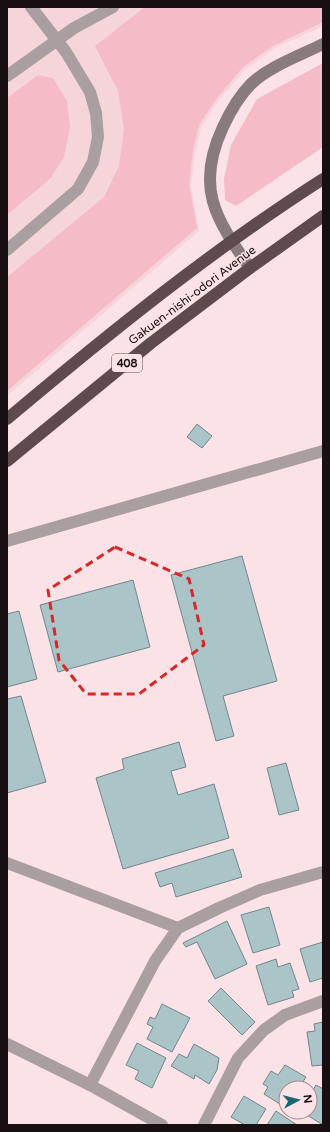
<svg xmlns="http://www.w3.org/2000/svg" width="330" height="1132" font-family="'Varela Round',sans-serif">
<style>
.built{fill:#f5d4da}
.green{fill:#f5bcc7}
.building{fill:#abc4c8;stroke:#70878b}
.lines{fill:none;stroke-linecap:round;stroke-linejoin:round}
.lane{stroke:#a99ea0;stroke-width:12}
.street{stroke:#a99ea0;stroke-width:12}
.secondary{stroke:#897a7c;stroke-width:12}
.highway{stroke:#5f4b4e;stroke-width:12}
.marked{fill:none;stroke:#d62828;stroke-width:3;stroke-dasharray:8 5;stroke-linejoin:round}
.labels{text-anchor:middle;stroke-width:3;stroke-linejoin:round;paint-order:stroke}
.shield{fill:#fbe2e6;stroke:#5b4e51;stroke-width:1}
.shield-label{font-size:11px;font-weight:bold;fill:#170f11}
.street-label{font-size:12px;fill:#170f11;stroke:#fbe2e6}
</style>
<rect width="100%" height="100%" fill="#fbe2e6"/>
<!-- built -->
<polygon class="built" points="7,7 323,7 323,26 275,48 245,70 219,100 201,128 195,153 191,187 199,231 7,396"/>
<!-- green -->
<g class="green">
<polygon points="145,7 323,7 323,22 273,46 243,67 217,98 199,125 193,150 189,184 197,228 7,391 7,277 104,197 119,166 124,129 118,91 95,46"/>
<polygon points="323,63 323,147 236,206 225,200 224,179 231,145 257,99"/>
<polygon points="38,75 53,78 67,101 70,127 64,157 50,179 7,215 7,98"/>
</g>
<!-- building -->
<g class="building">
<polygon points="197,424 212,436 202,448 187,437"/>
<polygon points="242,556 277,681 223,696 234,736 216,741 171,575"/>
<polygon points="133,580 150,647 58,672 40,605"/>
<polygon points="19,611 37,679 7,687 7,614"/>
<polygon points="21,696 46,782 7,793 7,699"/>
<polygon points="179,742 186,767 171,771 178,795 214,784 229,838 123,869 96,778 124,769 122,759"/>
<polygon points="286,763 299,810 279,815 267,768"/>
<polygon points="233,849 242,877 176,897 172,883 160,887 155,873"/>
<polygon points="269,907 280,945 253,953 241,915"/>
<polygon points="227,921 247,964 215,979 197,942 186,947 183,943"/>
<polygon points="323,942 323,978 310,982 300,949"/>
<polygon points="276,959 278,967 290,963 299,989 292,991 294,997 268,1005 256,966"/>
<polygon points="221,988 255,1022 242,1035 208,1001"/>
<polygon points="162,1004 190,1018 172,1052 147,1039 153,1027 147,1024 150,1017 155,1019"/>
<polygon points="323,1022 323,1065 312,1066 307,1032 315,1031 314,1024"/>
<polygon points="137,1043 166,1058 152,1088 135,1079 139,1071 126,1065"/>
<polygon points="194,1044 219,1058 217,1070 209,1084 195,1075 194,1079 171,1066 179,1054 187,1058"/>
<polygon points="285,1065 306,1077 299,1088 286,1088 286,1108 264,1094 268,1087 263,1084 271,1071 278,1075"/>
<polygon points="316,1085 323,1089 323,1125 302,1112 310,1112 310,1095"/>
<polygon points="244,1096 266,1109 256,1125 245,1125 231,1117"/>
<polygon points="276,1111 297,1125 267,1125"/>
</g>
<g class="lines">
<!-- lane -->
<g class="lane">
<polyline points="7,76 74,28 113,7"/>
<polyline points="7,250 78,189 93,162 98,137 96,113 90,92 66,52 31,7"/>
<polyline points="7,541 323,451"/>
<polyline points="7,863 178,928"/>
</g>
<!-- street -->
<g class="street">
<polyline points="7,1044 90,1085 162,1125"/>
<polyline points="90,1085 155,961 178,928 219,908 260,890 323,872"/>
<polyline points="204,1125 238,1058 264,1030 285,1015 323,1001"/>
</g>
<!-- secondary -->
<path class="secondary" d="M 250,268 C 215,218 195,187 223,127 C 230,112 239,96 251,84 C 268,67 301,55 323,44"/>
<!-- highway -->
<g class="highway">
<path d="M 7,419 C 108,334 212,250 323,179"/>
<polyline points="7,461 151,343 250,268 323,216"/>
</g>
</g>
<!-- marked area -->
<path class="marked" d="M 115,547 L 189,579 L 204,645 L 139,694 L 86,694 L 59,660 L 48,590 Z"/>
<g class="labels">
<!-- shield labels -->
<rect class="shield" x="112" y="354" width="30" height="18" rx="3"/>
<g class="shield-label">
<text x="127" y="367">408</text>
</g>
<!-- street labels -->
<g class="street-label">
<text transform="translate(192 295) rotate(-37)" y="4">Gakuen-nishi-odori Avenue</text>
</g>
</g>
<!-- border -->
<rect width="330" height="1132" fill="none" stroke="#170f11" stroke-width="16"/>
<!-- north arrow -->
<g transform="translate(298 1100) rotate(83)"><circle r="19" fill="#fbe2e6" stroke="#a08e91"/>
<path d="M0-3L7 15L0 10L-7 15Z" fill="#1c6671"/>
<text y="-6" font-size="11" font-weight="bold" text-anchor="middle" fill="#170f11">N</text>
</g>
</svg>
